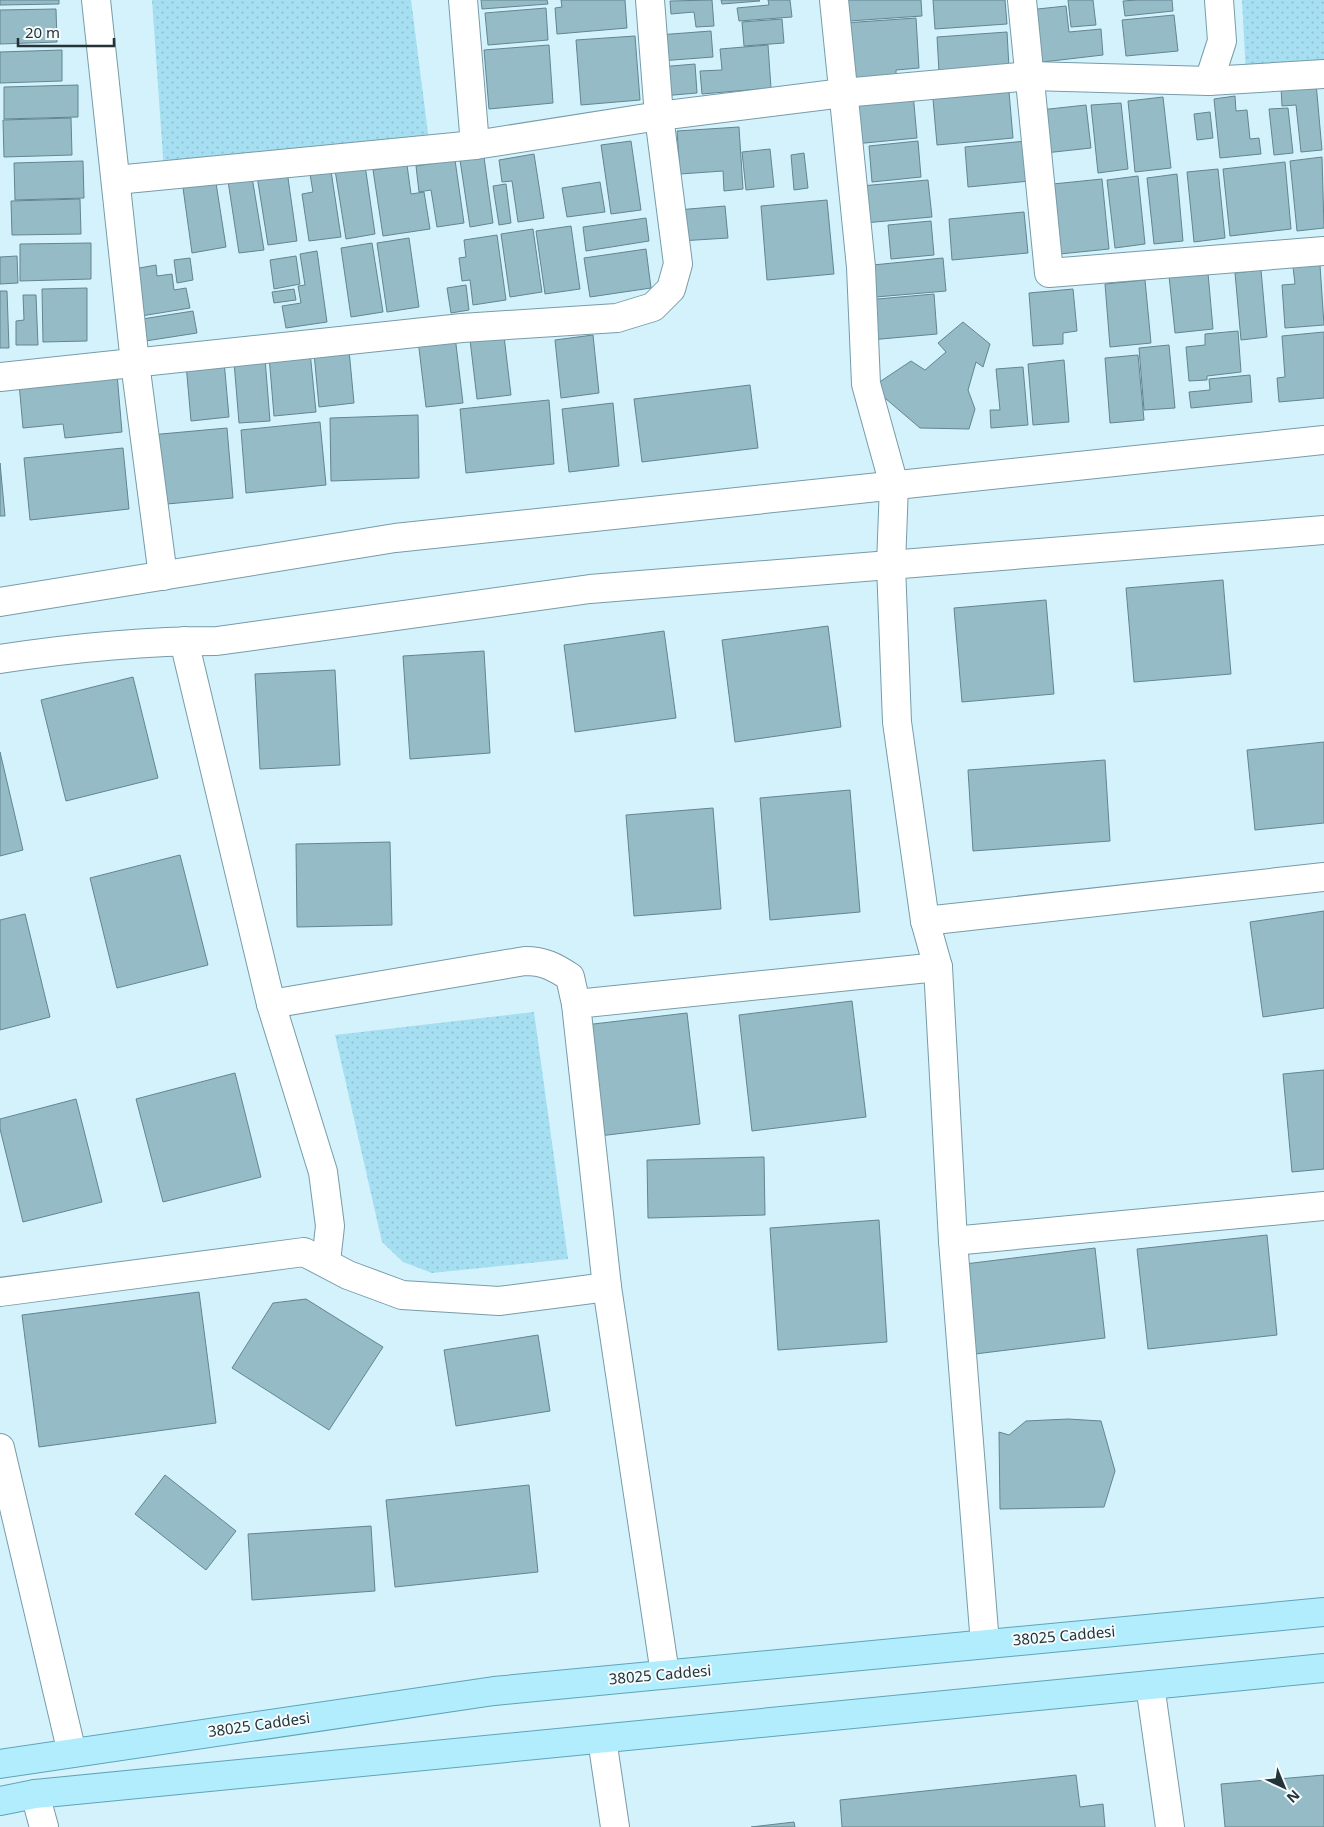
<svg xmlns="http://www.w3.org/2000/svg" width="1324" height="1827" font-family="'Noto Sans',sans-serif">
<style>
.grass{fill:url(#grass-dots)}
.building{fill:#95bbc6;stroke:#628691}
.lines{fill:none;stroke-linecap:round;stroke-linejoin:round}
.minor-casing{stroke:#779ca7;stroke-width:30}
.major-casing{stroke:#5fa4b8;stroke-width:30}
.minor{stroke:#fff;stroke-width:28}
.major{stroke:#b2edfe;stroke-width:28}
.labels{text-anchor:middle;stroke-width:4;stroke-linejoin:round;paint-order:stroke}
.street-label{font-size:15px;fill:#243337;stroke:#f3fbfd}
</style>
<defs>
<pattern id="grass-dots" width="8" height="8" patternUnits="userSpaceOnUse" patternTransform="scale(1.25)"><rect width="8" height="8" fill="#a6dff1"/><path d="M2 2h.1M6 6h.1" fill="none" stroke="#8fc0cf" stroke-width="1.8" stroke-linecap="round"/></pattern>
</defs>
<rect width="100%" height="100%" fill="#d3f2fc"/>
<!-- grass -->
<g class="grass">
<polygon points="152,0 411,0 429,141 164,171"/>
<polygon points="1242,0 1324,0 1324,69 1246,75"/>
<polygon points="534,1012 568,1259 432,1273 403,1262 382,1242 335,1035"/>
</g>
<!-- building -->
<g class="building">
<polygon points="0,0 59,0 59,4 0,5"/>
<polygon points="481,0 547,0 548,4 482,9"/>
<polygon points="561,0 625,0 627,28 557,34 555,8 562,7"/>
<polygon points="712,0 714,26 696,27 694,12 671,14 670,1"/>
<polygon points="721,0 759,0 760,1 722,4"/>
<polygon points="768,0 790,0 792,17 739,21 737,8 769,5"/>
<polygon points="848,0 921,0 922,16 849,21"/>
<polygon points="933,0 1005,0 1007,24 935,29"/>
<polygon points="1068,0 1093,0 1096,25 1071,27"/>
<polygon points="1137,0 1172,0 1173,11 1125,16 1123,1"/>
<polygon points="1066,6 1069,32 1101,29 1103,55 1034,63 1028,10"/>
<polygon points="546,8 548,40 488,45 485,13"/>
<polygon points="56,9 57,42 0,44 0,10"/>
<polygon points="1174,15 1178,51 1126,56 1122,20"/>
<polygon points="916,18 919,68 896,70 896,77 848,80 844,23"/>
<polygon points="782,19 784,43 744,46 742,22"/>
<polygon points="711,31 713,57 660,61 658,35"/>
<polygon points="1007,32 1009,67 939,72 937,37"/>
<polygon points="635,36 640,100 581,105 576,40"/>
<polygon points="549,45 553,103 489,109 484,50"/>
<polygon points="768,45 771,88 702,94 700,71 722,70 720,49"/>
<polygon points="62,50 62,81 0,83 0,52"/>
<polygon points="695,64 697,93 662,96 660,67"/>
<polygon points="1316,83 1322,150 1301,152 1296,105 1282,106 1281,87"/>
<polygon points="78,85 78,117 4,119 4,87"/>
<polygon points="1009,92 1013,138 937,145 933,99"/>
<polygon points="913,93 917,138 854,144 850,99"/>
<polygon points="1235,96 1236,111 1247,110 1250,139 1259,138 1261,154 1220,158 1214,99"/>
<polygon points="1163,97 1171,168 1135,172 1128,101"/>
<polygon points="1121,103 1128,169 1098,173 1091,105"/>
<polygon points="1086,105 1091,148 1045,153 1040,110"/>
<polygon points="1288,108 1293,153 1274,155 1269,109"/>
<polygon points="1210,112 1213,138 1197,140 1194,114"/>
<polygon points="71,118 72,155 4,157 3,120"/>
<polygon points="739,127 743,189 724,191 723,171 680,174 677,131"/>
<polygon points="631,141 641,210 611,214 601,145"/>
<polygon points="918,141 921,177 872,182 869,146"/>
<polygon points="1026,141 1030,181 968,187 965,147"/>
<polygon points="770,149 774,187 746,190 742,152"/>
<polygon points="804,153 808,188 794,190 791,155"/>
<polygon points="534,154 544,218 518,222 512,181 502,182 499,160"/>
<polygon points="484,157 493,223 470,227 460,160"/>
<polygon points="1322,157 1324,228 1297,231 1290,161"/>
<polygon points="455,160 464,223 437,227 431,190 419,192 416,166"/>
<polygon points="83,161 84,198 15,200 14,163"/>
<polygon points="1285,162 1291,229 1230,236 1223,169"/>
<polygon points="365,165 375,234 346,239 335,170"/>
<polygon points="407,165 411,194 424,192 430,229 383,236 373,170"/>
<polygon points="1218,169 1225,238 1194,242 1187,172"/>
<polygon points="287,171 297,241 268,245 257,176"/>
<polygon points="331,171 341,237 309,241 302,194 313,192 310,174"/>
<polygon points="1177,174 1183,241 1154,244 1147,178"/>
<polygon points="1138,176 1145,244 1115,248 1107,180"/>
<polygon points="252,177 264,250 239,253 228,181"/>
<polygon points="1102,179 1109,249 1060,254 1053,184"/>
<polygon points="928,180 932,217 864,223 861,186"/>
<polygon points="600,182 605,212 567,217 562,188"/>
<polygon points="216,183 226,247 192,253 183,188"/>
<polygon points="506,184 511,223 499,225 493,186"/>
<polygon points="80,199 81,234 12,235 11,201"/>
<polygon points="827,200 834,274 767,280 761,206"/>
<polygon points="725,206 728,238 680,241 677,210"/>
<polygon points="1024,212 1028,253 952,260 949,219"/>
<polygon points="646,218 649,241 586,251 583,227"/>
<polygon points="931,221 934,255 891,259 888,225"/>
<polygon points="571,226 580,289 545,294 536,231"/>
<polygon points="533,229 542,292 510,297 501,234"/>
<polygon points="497,235 506,300 473,305 470,280 462,281 459,258 466,257 464,240"/>
<polygon points="409,238 419,307 387,312 377,243"/>
<polygon points="91,243 91,279 20,281 20,244"/>
<polygon points="372,243 383,312 351,317 341,248"/>
<polygon points="646,249 651,288 590,297 584,258"/>
<polygon points="317,251 327,322 286,328 282,306 301,303 298,286 305,285 300,254"/>
<polygon points="17,256 18,283 0,284 0,257"/>
<polygon points="296,256 300,284 274,289 270,260"/>
<polygon points="190,258 193,280 177,283 174,260"/>
<polygon points="943,258 946,291 876,297 873,265"/>
<polygon points="156,265 157,276 172,274 174,290 186,288 190,308 141,316 134,269"/>
<polygon points="1320,265 1324,325 1285,328 1282,285 1295,284 1293,267"/>
<polygon points="1261,270 1267,337 1241,340 1235,273"/>
<polygon points="1208,273 1213,329 1175,333 1169,276"/>
<polygon points="1145,280 1151,343 1110,347 1105,284"/>
<polygon points="466,285 469,310 451,313 447,288"/>
<polygon points="87,288 87,341 43,342 42,289"/>
<polygon points="294,289 296,300 274,303 272,292"/>
<polygon points="1073,289 1077,331 1063,333 1063,344 1033,346 1029,293"/>
<polygon points="0,291 7,291 9,348 0,348"/>
<polygon points="934,294 937,334 870,340 866,300"/>
<polygon points="23,295 36,295 38,345 16,345 16,321 24,320"/>
<polygon points="193,311 197,333 139,342 136,320"/>
<polygon points="963,322 990,344 983,367 976,362 968,390 975,409 969,429 920,428 872,387 911,361 925,370 946,352 938,343"/>
<polygon points="1238,331 1241,372 1207,376 1207,380 1189,381 1186,347 1205,345 1205,334"/>
<polygon points="1324,332 1324,398 1279,402 1277,378 1285,377 1282,336"/>
<polygon points="593,335 599,393 561,398 555,340"/>
<polygon points="455,336 463,403 426,407 418,340"/>
<polygon points="504,336 511,395 477,399 470,340"/>
<polygon points="1169,345 1175,408 1144,410 1139,348"/>
<polygon points="349,350 354,403 319,407 314,353"/>
<polygon points="310,352 316,412 274,416 269,356"/>
<polygon points="1138,355 1144,420 1110,423 1105,358"/>
<polygon points="265,359 270,421 239,423 234,362"/>
<polygon points="1064,360 1069,422 1033,425 1028,364"/>
<polygon points="224,361 229,417 191,421 186,364"/>
<polygon points="1023,367 1028,425 991,428 990,410 1000,410 996,369"/>
<polygon points="117,374 122,432 65,438 63,424 23,428 19,383"/>
<polygon points="1250,375 1252,402 1191,408 1189,392 1210,390 1209,379"/>
<polygon points="750,385 758,448 642,462 634,399"/>
<polygon points="549,400 554,464 466,473 460,409"/>
<polygon points="613,403 619,466 569,472 562,409"/>
<polygon points="418,415 419,478 331,481 330,418"/>
<polygon points="320,422 326,485 246,493 241,430"/>
<polygon points="227,428 233,498 156,505 150,435"/>
<polygon points="123,448 129,509 30,520 24,458"/>
<polygon points="0,463 5,516 0,516"/>
<polygon points="1223,580 1231,674 1134,682 1126,588"/>
<polygon points="1046,600 1054,694 962,702 954,608"/>
<polygon points="828,626 841,727 735,742 722,640"/>
<polygon points="664,631 676,718 575,732 564,645"/>
<polygon points="484,651 490,753 410,759 403,656"/>
<polygon points="335,670 340,765 260,769 255,674"/>
<polygon points="133,677 158,778 66,801 41,700"/>
<polygon points="1324,742 1324,823 1255,830 1247,750"/>
<polygon points="0,752 23,850 0,856"/>
<polygon points="1105,760 1110,841 973,851 968,770"/>
<polygon points="850,790 860,912 770,920 760,798"/>
<polygon points="713,808 721,909 634,916 626,815"/>
<polygon points="390,842 392,925 297,927 296,844"/>
<polygon points="180,855 208,965 117,988 90,878"/>
<polygon points="1324,911 1324,1008 1263,1017 1250,922"/>
<polygon points="25,914 50,1017 0,1030 0,920"/>
<polygon points="852,1001 866,1117 752,1131 739,1015"/>
<polygon points="687,1013 700,1124 599,1136 585,1025"/>
<polygon points="1324,1070 1324,1169 1292,1172 1283,1074"/>
<polygon points="235,1073 261,1177 163,1202 136,1099"/>
<polygon points="76,1099 102,1202 23,1222 0,1129 0,1119"/>
<polygon points="764,1157 765,1215 648,1218 647,1160"/>
<polygon points="879,1220 887,1342 778,1350 770,1228"/>
<polygon points="1267,1235 1277,1335 1148,1349 1137,1249"/>
<polygon points="1095,1248 1105,1338 975,1354 965,1264"/>
<polygon points="199,1292 216,1423 39,1447 22,1315"/>
<polygon points="306,1299 383,1347 329,1430 232,1368 273,1303"/>
<polygon points="538,1335 550,1411 456,1426 444,1350"/>
<polygon points="1068,1419 1101,1421 1115,1471 1104,1507 1000,1509 999,1432 1009,1435 1026,1421"/>
<polygon points="165,1475 236,1531 206,1570 135,1514"/>
<polygon points="529,1485 538,1572 395,1587 386,1500"/>
<polygon points="371,1526 375,1591 252,1600 248,1534"/>
<polygon points="1076,1775 1080,1807 1103,1804 1105,1827 842,1827 840,1800"/>
<polygon points="1324,1775 1324,1827 1225,1827 1221,1784"/>
<polygon points="794,1822 795,1827 751,1827"/>
</g>
<g class="lines">
<!-- minor casing -->
<g class="minor-casing">
<g id="minor">
<polyline points="96,0 135,363 163,576"/>
<polyline points="463,0 475,145"/>
<polyline points="834,0 861,267 866,384 894,485 891,565 897,722 925,921 938,967 953,1241 985,1644"/>
<polyline points="1022,0 1049,273 1324,251"/>
<polyline points="1209,81 1324,74"/>
<polyline points="116,180 475,145 659,116 843,93 1030,76 1209,81 1222,41 1219,0"/>
<polyline points="0,377 462,328 617,318 653,307 671,289 678,264 659,116 650,0"/>
<polyline points="0,602 395,538 1324,440"/>
<polyline points="184,641 271,1004 323,1172 330,1226 326,1262"/>
<path d="M 0,659 C 71,648 145,641 217,641 L 590,589 L 1324,530"/>
<polyline points="925,921 1324,877"/>
<path d="M 271,1004 L 525,961 C 544,961 555,967 570,977 L 576,1004"/>
<polyline points="953,1241 1324,1206"/>
<polyline points="0,1292 304,1252 348,1275 402,1295 499,1301 607,1287"/>
<polyline points="0,1448 72,1753"/>
<polyline points="665,1674 607,1287 576,1004 938,967"/>
<polyline points="1150,1685 1170,1827"/>
<polyline points="602,1739 615,1827"/>
<polyline points="35,1794 44,1827"/>
</g>
</g>
<!-- major casing -->
<g class="major-casing">
<g id="major">
<polyline points="0,1764 494,1691 1324,1612"/>
<polyline points="0,1801 35,1794 1324,1668"/>
</g>
</g>
<!-- minor -->
<use href="#minor" class="minor"/>
<!-- major -->
<use href="#major" class="major"/>
</g>
<g class="labels">
<!-- street labels -->
<g class="street-label">
<text transform="translate(1064 1636) rotate(-5)" y="5">38025 Caddesi</text>
<text transform="translate(660 1675) rotate(-5)" y="5">38025 Caddesi</text>
<text transform="translate(259 1725) rotate(-8)" y="5">38025 Caddesi</text>
</g>
</g>
<!-- north arrow -->
<g transform="translate(1284 1787) rotate(136)" stroke="#f3fbfd" stroke-width="4" paint-order="stroke">
<path d="M0-4L9 19L0 12L-9 19Z" fill="#243337"/>
<text y="-8" font-size="14" font-weight="bold" text-anchor="middle" fill="#243337">N</text>
</g>
<!-- scale -->
<path d="M18 38v8h96v-8" fill="none" stroke="#243337" stroke-width="2.5"/>
<text x="25" y="38" font-size="15" fill="#243337" stroke="#f3fbfd" stroke-width="4" paint-order="stroke">20 m</text>
</svg>
